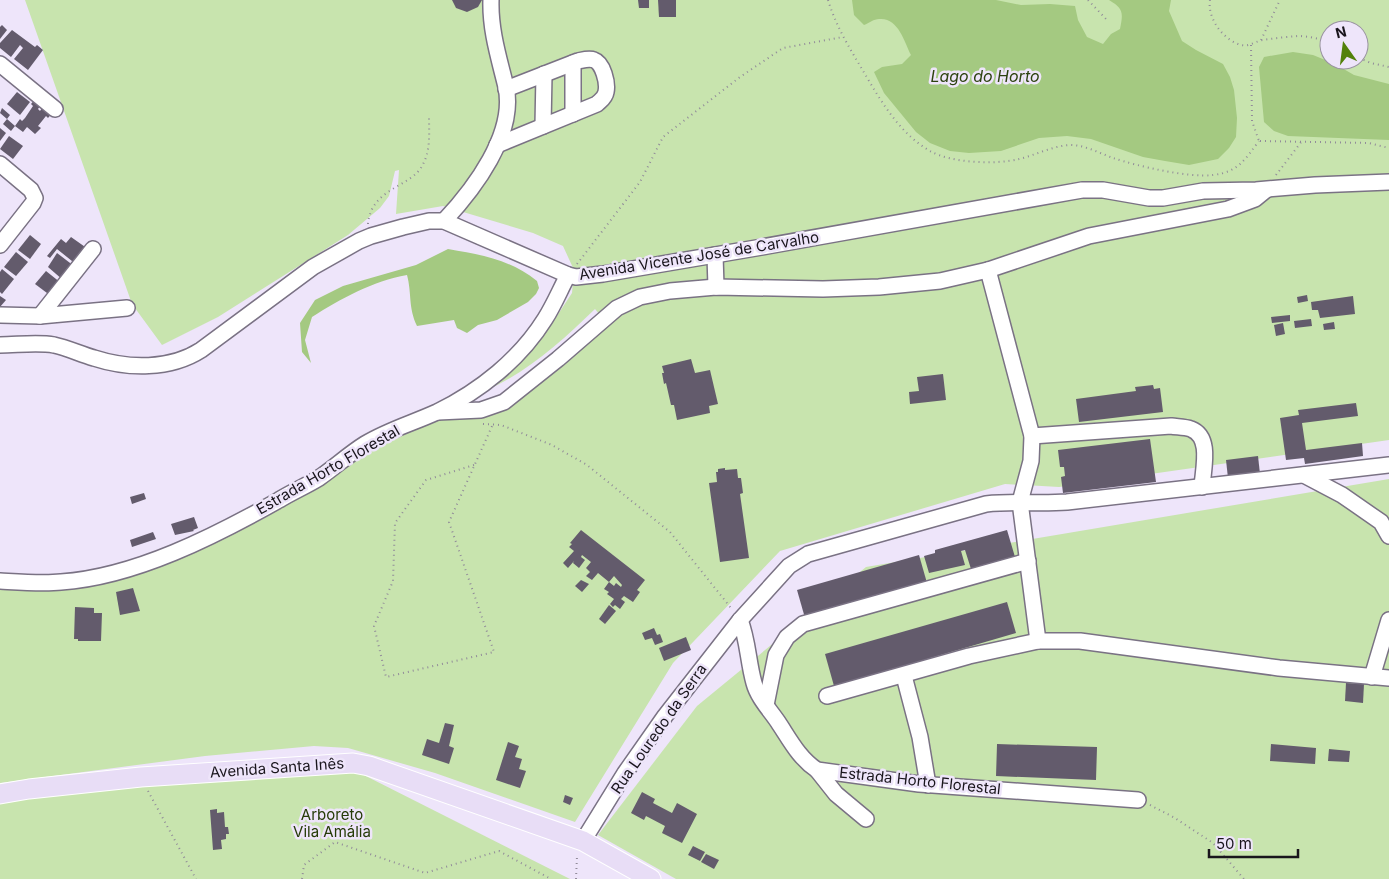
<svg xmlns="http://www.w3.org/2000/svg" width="1389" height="879" font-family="Inter,sans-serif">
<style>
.green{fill:#c8e4ae;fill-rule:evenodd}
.water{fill:#a4c981}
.building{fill:#635b6c}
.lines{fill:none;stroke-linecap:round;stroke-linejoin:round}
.minor-casing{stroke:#7a7284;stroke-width:18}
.major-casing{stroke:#fff;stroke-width:21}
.path{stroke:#918b99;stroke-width:2;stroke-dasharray:1 4;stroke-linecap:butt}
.minor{stroke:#fff;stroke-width:15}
.major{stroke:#e8ddf6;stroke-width:19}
.labels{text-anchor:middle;stroke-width:5;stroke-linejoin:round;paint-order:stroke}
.street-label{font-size:15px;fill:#19151c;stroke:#eee5fa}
.park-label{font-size:15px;fill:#253b07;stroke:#eee5fa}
.water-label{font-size:16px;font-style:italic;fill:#2c420f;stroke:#eee5fa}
</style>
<rect width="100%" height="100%" fill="#eee5fa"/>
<!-- green -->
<g class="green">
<path d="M 25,0 L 1389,0 L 1389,440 L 1059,487 L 1005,484 L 780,551 L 673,663 L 575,822 L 435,773 L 348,748 L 314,746 L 205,756 L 0,783 L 0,586 L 109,577 L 261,520 L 320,484 L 368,447 L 411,427 L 490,404 L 605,321 L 595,309 C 562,341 529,371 487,390 L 522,357 L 553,322 L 572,293 L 574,270 L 563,246 L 533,233 L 443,206 L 396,214 L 399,170 L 395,171 L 389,196 L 380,208 L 348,235 L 218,317 L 162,345 L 132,304 ZM 1329,30 L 1359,30 L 1359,60 L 1329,60 Z"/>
<polygon points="1389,479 1389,879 676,879 598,835 697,706 866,567"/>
<polygon points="346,766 570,879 0,879 0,794"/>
</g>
<!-- water -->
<g class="water">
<path d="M 852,0 L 996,0 L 1021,5 L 1050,4 L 1075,6 L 1078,20 L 1087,37 L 1103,44 L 1111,34 L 1120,29 C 1123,13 1124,9 1109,0 L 1171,0 L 1169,11 L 1182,41 L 1196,50 L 1223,64 L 1230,77 L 1234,90 L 1237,118 L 1236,137 L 1229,148 L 1218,159 L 1189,165 L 1165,161 L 1143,157 L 1091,139 L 1067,136 L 1039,138 L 1001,151 L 969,153 L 950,151 L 930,143 L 916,132 L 884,93 L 874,72 L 882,67 L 902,64 L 911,55 C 904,41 898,17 879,19 C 874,19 869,23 864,25 L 854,15 Z"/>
<polygon points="1293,52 1313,55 1335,64 1354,75 1389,84 1389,140 1288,136 1274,131 1264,122 1259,67 1264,57"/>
<path d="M 448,249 C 482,255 509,259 537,281 L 539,288 L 536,294 L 528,302 L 497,320 L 478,325 L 467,333 L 457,328 L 454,320 L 417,326 C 408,307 412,294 407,275 C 373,281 340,299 312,317 L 305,340 L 311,363 L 302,352 L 300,323 L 315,300 L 343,286 L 416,265 Z"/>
</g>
<!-- building -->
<g class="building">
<polygon points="452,0 482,0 478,7 467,12 456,8"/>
<polygon points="638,0 649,0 649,8 639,8"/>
<polygon points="658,0 676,0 676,17 659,17"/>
<polygon points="2,25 7,30 0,39 0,27"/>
<polygon points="12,30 35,47 37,45 43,50 28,70 14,59 23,48 20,45 11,57 0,48 0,43"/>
<polygon points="17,92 30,102 20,115 7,104"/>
<polygon points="36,98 42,103 38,109 40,111 44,105 53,112 48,118 46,116 38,126 41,128 35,134 27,127 23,132 15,126 11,131 3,124 7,119 0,113 2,108 10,115 7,119 15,126 20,119 22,121 25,118 33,106 31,104"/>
<polygon points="0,128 6,133 0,141"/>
<polygon points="9,136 23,146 13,159 0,149"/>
<polygon points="30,235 41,244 30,259 18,250"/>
<polygon points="71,237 88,249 77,265 57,249 50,258 47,256 61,239 66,243"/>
<polygon points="16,252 28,262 16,276 4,267"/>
<polygon points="57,253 74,266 63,280 48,267"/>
<polygon points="2,269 14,279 2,294 0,292 0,272"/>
<polygon points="46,271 61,283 51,296 35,284"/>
<polygon points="1307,295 1308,301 1298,303 1297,297"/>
<polygon points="0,296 6,300 0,307"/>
<polygon points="1353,296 1355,314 1320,318 1318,310 1312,310 1311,302"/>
<polygon points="1290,315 1290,321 1272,323 1271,317"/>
<polygon points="1311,319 1312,326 1295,328 1294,321"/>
<polygon points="1334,322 1335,329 1324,330 1323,324"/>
<polygon points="1283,323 1285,334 1276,336 1274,325"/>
<polygon points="691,359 695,373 710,370 718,404 709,406 710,413 677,420 674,405 671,405 666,383 664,384 662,373 664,373 662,366"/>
<polygon points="943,374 946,400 910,404 909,392 919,391 917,377"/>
<polygon points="1153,385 1154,389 1160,388 1163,412 1079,422 1076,399 1136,391 1135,387"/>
<polygon points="1356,403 1358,416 1302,423 1306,450 1362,443 1363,456 1305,464 1304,458 1286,460 1280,418 1299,415 1298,410"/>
<polygon points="1150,439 1156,482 1063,493 1061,477 1065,476 1064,467 1060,467 1058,450"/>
<polygon points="1258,456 1260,474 1228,478 1226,460"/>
<polygon points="725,468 725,470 737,469 738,478 741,478 743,493 740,494 749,558 720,562 709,483 717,482 716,472 718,472 718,469"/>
<polygon points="144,493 146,499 132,504 130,497"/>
<polygon points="194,517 198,528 193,530 194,531 175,535 171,524"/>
<polygon points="581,530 645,580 637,590 640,592 633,602 624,596 621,599 625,602 620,609 615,605 613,607 610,604 614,599 607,594 609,592 604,589 609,582 614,586 616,583 621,587 622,585 614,576 609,582 598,573 592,580 586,576 590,572 586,568 591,562 582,555 581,557 585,560 579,568 573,563 574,561 568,568 563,563 574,551 569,547 572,544 570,543"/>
<polygon points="1007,530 1015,557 971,569 965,550 961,551 965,565 929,573 924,556 935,553 935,550"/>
<polygon points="153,532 156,539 132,547 130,540"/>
<polygon points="919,555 927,583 805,618 797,590"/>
<polygon points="581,580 589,584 582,592 575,586"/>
<polygon points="133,588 140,611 120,615 116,592"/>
<polygon points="1007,602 1016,633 927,659 928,666 901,673 899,667 834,686 825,654"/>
<polygon points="609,605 616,611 605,624 599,619"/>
<polygon points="75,607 94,608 94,613 102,613 101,641 78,641 78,639 74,639"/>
<polygon points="654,628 657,635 660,634 663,642 655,645 652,638 645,640 642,633"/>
<polygon points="686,637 691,650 664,661 659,648"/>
<polygon points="1346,683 1364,684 1363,703 1345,701"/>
<polygon points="445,723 454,725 449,746 454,748 449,764 422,755 427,739 439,743"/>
<polygon points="508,742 519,746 515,757 522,759 519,769 526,771 520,788 496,780"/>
<polygon points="997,744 1097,747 1096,780 996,776"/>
<polygon points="1271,744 1316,748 1315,764 1270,761"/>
<polygon points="1329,749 1350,751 1349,762 1328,761"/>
<polygon points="642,792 655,799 653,803 672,813 677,803 697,814 682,843 662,833 665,826 646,816 644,820 631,813"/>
<polygon points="565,795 573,798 570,805 563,802"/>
<polygon points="217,809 217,813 224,812 225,827 228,827 229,834 226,834 226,839 221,840 222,849 213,850 210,810"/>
<polygon points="693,846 705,852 700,861 688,855"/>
<polygon points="706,854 719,860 714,869 701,862"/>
</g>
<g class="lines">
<!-- minor casing -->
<g class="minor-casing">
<g id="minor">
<polyline points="573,63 573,114"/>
<polyline points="0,64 55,109"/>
<polyline points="543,126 544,74"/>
<path d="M 497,145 L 597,104 C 601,100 605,98 606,92 C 608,83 603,63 594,60 C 589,58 583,60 578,61 L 506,89"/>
<polyline points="0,164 31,190 35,198 33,203 0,245"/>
<path d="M 444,221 C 474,189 516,134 506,87 C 499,58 490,30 491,0"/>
<polyline points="715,255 716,287"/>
<polyline points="988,270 1032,436 1031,461 1020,502 1038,641"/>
<polyline points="0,315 40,316 127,308"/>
<polyline points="40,316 93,249"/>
<path d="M 0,345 C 17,345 37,342 54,345 C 68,348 80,354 94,358 C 128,369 170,370 201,350 L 313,267 L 359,241 L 371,236 L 403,227 L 429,221 L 444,221 L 568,275 L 576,277 L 603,274 L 762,247 L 1082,190 L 1103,190 L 1149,198 L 1163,198 L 1203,191 L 1256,190 L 1315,185 L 1389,182"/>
<polyline points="438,412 481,410 504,402 558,359 617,308 640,297 670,291 716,287 823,289 879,287 940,281 988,270 1089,236 1228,209 1255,199 1266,190"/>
<path d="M 1032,436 L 1171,426 C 1177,427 1185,427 1191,429 C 1212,437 1203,469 1202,487"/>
<polyline points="1304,475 1342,495 1381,522 1389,536"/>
<path d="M 0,581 C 18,582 43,584 61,582 C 135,577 215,536 279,500 C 292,492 306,486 319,478 C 335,467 349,454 365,444 C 388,430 413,423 437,412 C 480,391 520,359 545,319 C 554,305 560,290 568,275"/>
<path d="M 740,620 C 748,640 748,662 754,683 C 758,698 770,710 778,722 C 790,740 799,758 817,770 L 919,784 L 1138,800"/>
<polyline points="904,676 920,737 928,785"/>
<polyline points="1372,677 1389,620"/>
<polyline points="827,696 969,656 1038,641 1080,641 1279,668 1389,678"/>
<polyline points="766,705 776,655 787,637 803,624 1028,561"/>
<polyline points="817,770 836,794 866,819"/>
<path d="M 583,841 L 625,773 L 665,716 L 740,620 L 789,566 L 808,554 L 986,504 C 1013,501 1040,504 1067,502 L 1389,465"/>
</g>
</g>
<!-- major casing -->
<g class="major-casing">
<polyline id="major" points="0,794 29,789 141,777 353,763 369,766 583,841 651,879"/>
</g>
<!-- path -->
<g class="path">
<path d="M 828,0 C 835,23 847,44 859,64 C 878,96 897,132 930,151 C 951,163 995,165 1019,159 C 1036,155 1052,146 1070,145 C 1085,145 1099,153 1113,158 C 1137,166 1188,178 1213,175 C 1239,172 1245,159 1259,141"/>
<polyline points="1088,0 1107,20"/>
<path d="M 1210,0 C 1207,18 1223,40 1241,45 C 1249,47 1256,41 1263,40 C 1275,38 1287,37 1298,36 C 1308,36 1319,39 1329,41"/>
<polyline points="1261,40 1280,0"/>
<polyline points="1251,45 1252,121 1259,141"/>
<polyline points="1359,58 1371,63 1389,67"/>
<polyline points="1260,141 1369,143 1389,148"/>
<polyline points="1276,175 1302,141"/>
<path d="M 368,224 C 371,188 411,187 422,166 C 431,151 429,133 429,116"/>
<polyline points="577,264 640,182 663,137 740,77 783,48 843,37"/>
<polyline points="483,424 501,425 552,445 587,465 670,532 731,608"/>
<polyline points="474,465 426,480 395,523 393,581 374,626 386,677 494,652 449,522 493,424"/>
<polyline points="148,791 196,879"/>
<polyline points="1150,805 1175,818 1213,843 1244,879"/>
<polyline points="302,879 304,865 335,842 425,873 499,851 551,879"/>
<polyline points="576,879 577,856"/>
</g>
<!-- minor -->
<use href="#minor" class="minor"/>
<!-- major -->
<use href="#major" class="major"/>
</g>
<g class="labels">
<!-- street labels -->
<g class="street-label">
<text transform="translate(699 256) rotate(-9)" y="5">Avenida Vicente José de Carvalho</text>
<text transform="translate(328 470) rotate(-30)" y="5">Estrada Horto Florestal</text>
<text transform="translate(659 729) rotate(-55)" y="5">Rua Louredo da Serra</text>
<text transform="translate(277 768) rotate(-4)" y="5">Avenida Santa Inês</text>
<text transform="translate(920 781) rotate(6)" y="5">Estrada Horto Florestal</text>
</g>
<!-- park labels -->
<g class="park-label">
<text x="332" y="820">Arboreto<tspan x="332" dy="17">Vila Amália</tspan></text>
</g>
<!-- water labels -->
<g class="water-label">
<text x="985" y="82">Lago do Horto</text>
</g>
</g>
<!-- north arrow -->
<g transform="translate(1344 45) rotate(346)"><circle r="24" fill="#eee5fa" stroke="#9992a1"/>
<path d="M0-4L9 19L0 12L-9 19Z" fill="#53810b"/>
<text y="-8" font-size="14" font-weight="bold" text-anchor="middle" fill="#19151c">N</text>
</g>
<!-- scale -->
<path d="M1209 849v8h89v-8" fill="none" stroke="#19151c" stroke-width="2.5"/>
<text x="1216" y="849" font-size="15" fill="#19151c" stroke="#eee5fa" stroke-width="4" paint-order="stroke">50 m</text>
</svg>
